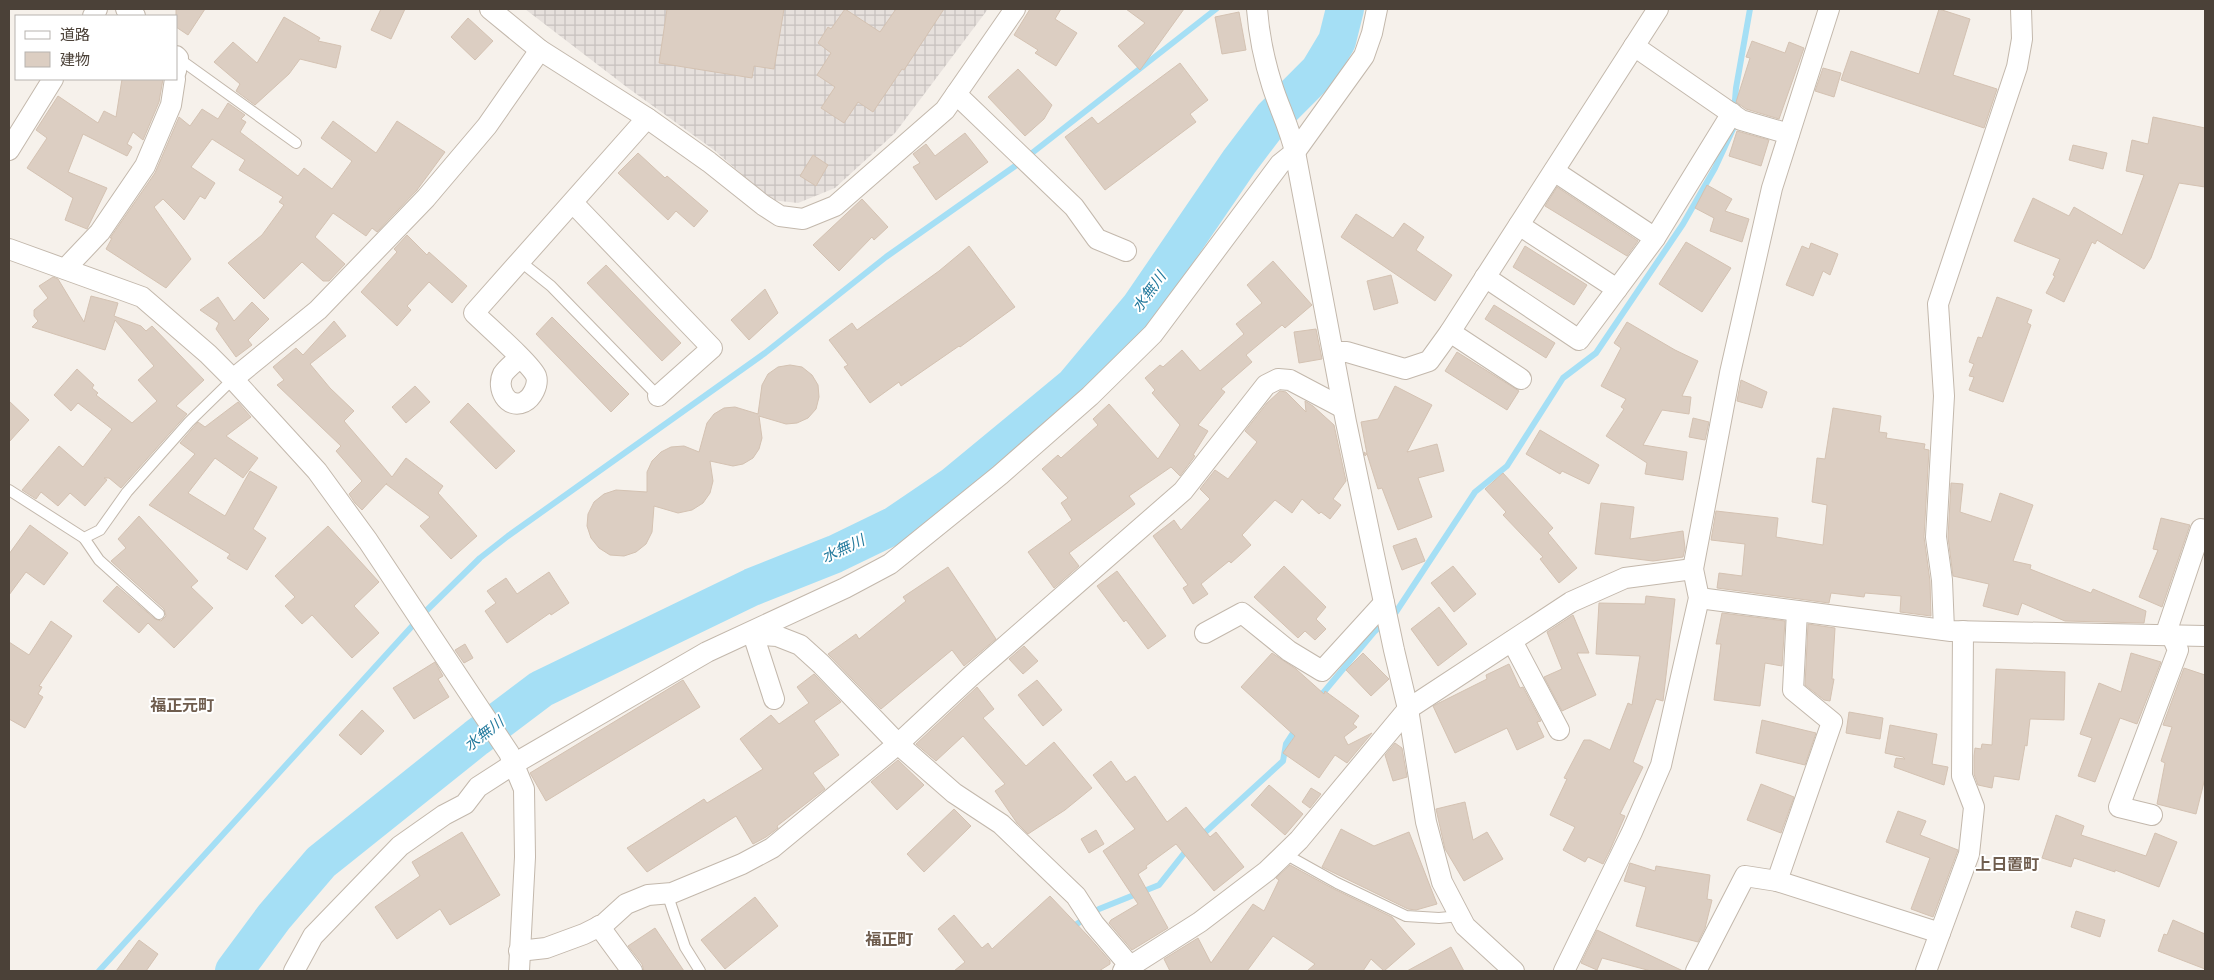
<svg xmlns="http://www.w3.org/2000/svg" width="2214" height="980" font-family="'Fira Sans','Noto Sans JP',sans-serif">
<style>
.industrial{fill:url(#industrial-grid)}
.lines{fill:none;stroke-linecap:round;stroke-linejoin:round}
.stream{stroke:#a5dff5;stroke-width:6}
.river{stroke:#a5dff5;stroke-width:38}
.building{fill:#dccec2;stroke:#d4c2b2}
.lane-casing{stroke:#c3b8ac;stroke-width:12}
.street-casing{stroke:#c3b8ac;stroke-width:22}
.lane{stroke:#fff;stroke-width:10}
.street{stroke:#fff;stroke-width:20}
.labels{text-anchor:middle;stroke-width:4;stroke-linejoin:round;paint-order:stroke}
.water-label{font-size:15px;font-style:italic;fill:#237a9d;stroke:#fff}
.quarter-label{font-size:16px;font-weight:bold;fill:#6f5d4e;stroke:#fff}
</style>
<defs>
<pattern id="industrial-grid" width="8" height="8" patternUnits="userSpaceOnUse" patternTransform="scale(1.25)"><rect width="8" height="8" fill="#e6e0dc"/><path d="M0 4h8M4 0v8" fill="none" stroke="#c7c1be"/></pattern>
</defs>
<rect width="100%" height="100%" fill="#f6f1eb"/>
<!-- industrial -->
<polygon class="industrial" points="525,9 988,9 895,133 835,188 798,203 771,200 714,150 628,88"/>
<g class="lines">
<!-- stream -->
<g class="stream">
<polyline points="1734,112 1736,88 1750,9"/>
<polyline points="1318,699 1374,632 1396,612 1475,492 1507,466 1563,378 1596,353 1683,224 1715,168 1733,129"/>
<polyline points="1200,837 1283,761 1286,744 1297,727"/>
<polyline points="1071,928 1099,909 1159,885 1189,847"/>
<polyline points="99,971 424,613 480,558 508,536 765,353 886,257 1018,164 1216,9"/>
</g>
<!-- river -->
<polyline class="river" points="234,971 274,917 321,862 476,738 541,689 752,587 835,554 895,525 954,485 1074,386 1140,307 1239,162 1273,117 1319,71 1337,41 1345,9"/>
</g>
<!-- building -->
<g class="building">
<polygon points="176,9 205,9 188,35 176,27"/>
<polygon points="381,9 405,9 391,39 371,30"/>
<polygon points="667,9 784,9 774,69 754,66 752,78 659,63"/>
<polygon points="845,9 880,32 896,9 944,9 904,70 902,69 873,112 858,102 844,123 821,108 835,87 817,75 831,53 818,43 828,27 831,29"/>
<polygon points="1030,9 1061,9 1055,19 1077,33 1056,66 1035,53 1038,50 1014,35"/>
<polygon points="1126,9 1184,9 1140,70 1118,46 1145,23"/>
<polygon points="1939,9 1970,19 1953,75 1997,89 1984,128 1841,80 1851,51 1919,74"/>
<polygon points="1239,12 1246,50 1222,54 1215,17"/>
<polygon points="284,17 320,38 318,41 341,46 336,68 300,59 289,74 255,105 236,91 240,84 214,62 233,42 257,63"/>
<polygon points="468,18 493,41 475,60 451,37"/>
<polygon points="1752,41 1785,53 1789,42 1804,48 1779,119 1746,109 1736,102 1750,58 1746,57"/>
<polygon points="1180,63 1208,100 1190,114 1196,122 1105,190 1065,137 1092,117 1098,124"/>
<polygon points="1823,68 1841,73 1834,97 1815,91"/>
<polygon points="1018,69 1052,105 1044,119 1025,136 988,97"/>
<polygon points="122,79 163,79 159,102 143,140 133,132 127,144 132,147 127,156 83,134 68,172 107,188 87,229 65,220 73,198 27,168 47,138 36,130 58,96 98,123 104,111 116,117"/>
<polygon points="228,103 245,115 241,119 246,122 240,132 298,176 304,168 332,189 352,161 321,138 333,121 376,153 397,121 445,152 417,190 377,232 372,228 366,236 333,213 315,237 345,264 329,281 323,281 302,262 264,299 228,263 262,235 284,205 279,202 283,197 239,170 245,160 212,139 191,167 215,183 205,199 200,196 184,220 163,199 154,207 191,259 166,288 106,249 112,238 110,238 155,173 179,117 190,126 202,109 218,119"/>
<polygon points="2153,117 2205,128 2205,187 2179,183 2151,258 2144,269 2097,240 2095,244 2092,242 2064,302 2046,293 2055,276 2053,275 2060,259 2014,241 2033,198 2069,216 2074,207 2122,235 2144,175 2126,171 2132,140 2148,144"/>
<polygon points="1737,131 1769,140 1761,166 1729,156"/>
<polygon points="965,133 988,162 936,200 913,167 920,163 913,154 926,144 935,156"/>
<polygon points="2073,145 2107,153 2103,169 2069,160"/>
<polygon points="638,153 665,178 667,176 708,211 694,227 676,211 668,220 618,173"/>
<polygon points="813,155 828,165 816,186 800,176"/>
<polygon points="1707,185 1732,199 1725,211 1749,219 1742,242 1710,231 1714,218 1695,208"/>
<polygon points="1557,187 1638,241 1627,256 1545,206"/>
<polygon points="862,199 888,227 874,240 872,237 839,271 813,245"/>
<polygon points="1356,214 1393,238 1404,223 1424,237 1416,250 1452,275 1435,301 1341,237"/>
<polygon points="407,235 427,255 429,252 467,286 452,303 429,282 407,306 411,310 397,326 361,292 397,252 394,249"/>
<polygon points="1686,242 1731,268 1702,312 1659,284"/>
<polygon points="1811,243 1838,254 1830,275 1823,271 1813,296 1786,285 1802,246 1809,249"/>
<polygon points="969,246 1015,307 960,347 959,346 901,386 899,382 870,403 844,367 848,365 829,340 852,323 857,330 939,271"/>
<polygon points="1525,246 1587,285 1574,305 1513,267"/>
<polygon points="1273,261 1312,305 1285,328 1282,325 1246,355 1252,362 1221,389 1225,392 1198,425 1208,431 1193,455 1195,456 1180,476 1171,467 1129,496 1135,504 1069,553 1079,566 1054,588 1028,552 1072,520 1061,503 1068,498 1042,469 1058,455 1061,458 1098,425 1093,419 1109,404 1158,459 1180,425 1152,393 1155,390 1145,378 1160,365 1163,367 1182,350 1200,371 1244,334 1236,324 1262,303 1247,285"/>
<polygon points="606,265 681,343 662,361 587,283"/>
<polygon points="1391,275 1398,303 1374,310 1367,281"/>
<polygon points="53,277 58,279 84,322 91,296 118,303 114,316 141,326 146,331 152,326 204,380 176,406 187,414 121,488 109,478 104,478 107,480 85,506 70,493 58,506 41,492 36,499 22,490 59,446 83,467 112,429 78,403 71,411 54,395 77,369 94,385 92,388 98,393 96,395 132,423 157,401 138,380 154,366 115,320 105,350 32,327 38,321 34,316 34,310 48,298 39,286"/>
<polygon points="765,289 778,313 749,340 731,320"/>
<polygon points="218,297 234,321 252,302 269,319 248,340 252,345 236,357 216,329 219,323 200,310"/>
<polygon points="1997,297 2032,310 2027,323 2031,325 2003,402 1969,390 1974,377 1969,376 1974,364 1969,362 1978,337 1982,338"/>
<polygon points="1494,305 1555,343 1546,358 1485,319"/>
<polygon points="552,317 629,394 611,412 536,334"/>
<polygon points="334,321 346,336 310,364 330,388 354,411 344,421 392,477 406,458 443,486 438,493 477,536 451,559 420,526 430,517 386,484 387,483 362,510 355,503 349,494 362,481 336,451 341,446 277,385 284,380 273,367 296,348 303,355"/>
<polygon points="1627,322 1675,350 1698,361 1682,396 1691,397 1689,414 1662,410 1643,445 1687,452 1683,480 1645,474 1647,463 1606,436 1624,409 1621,407 1626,399 1601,386 1621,348 1614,343"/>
<polygon points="1316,329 1322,359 1299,363 1294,332"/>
<polygon points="1457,352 1519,391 1507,410 1445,371"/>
<polygon points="790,365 802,367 812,375 818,385 819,397 816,409 808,418 797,423 786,424 759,416 762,438 759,449 753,458 743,464 733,466 710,461 713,481 710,493 703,503 692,510 678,513 654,506 652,532 646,544 636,552 624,556 610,555 599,548 591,538 587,526 588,514 594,502 604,494 616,490 647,492 647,472 652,461 661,452 671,447 684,446 699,452 707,423 714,414 724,408 735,407 758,414 762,385 768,374 778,367"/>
<polygon points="1741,380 1767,392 1762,408 1737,401"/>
<polygon points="415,386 430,402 406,423 392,407"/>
<polygon points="1395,386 1432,405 1407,452 1437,444 1444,471 1418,478 1432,517 1398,530 1382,488 1378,489 1367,454 1365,456 1364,452 1367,454 1361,422 1378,419"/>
<polygon points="1280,391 1286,392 1306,412 1305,401 1313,406 1334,425 1346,481 1333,499 1341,505 1330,519 1321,512 1319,514 1302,499 1292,513 1275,500 1242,535 1251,545 1231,563 1229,561 1201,584 1208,594 1193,604 1183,588 1188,585 1153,536 1174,520 1181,530 1210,499 1200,489 1215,470 1228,479 1257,442 1245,431 1267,403"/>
<polygon points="9,401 29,420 9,442"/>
<polygon points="238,402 251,417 226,436 258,458 243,478 215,458 188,493 225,516 250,471 277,487 253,529 266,538 247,570 227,558 230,554 149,505 195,454 180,443 198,422 205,427"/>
<polygon points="468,403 515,451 496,469 450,422"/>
<polygon points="1833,408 1881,416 1879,432 1887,433 1886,438 1925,444 1924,449 1929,450 1924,537 1930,581 1931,616 1900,612 1901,596 1865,593 1864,597 1831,593 1829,603 1717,588 1719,573 1742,576 1745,544 1711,540 1716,511 1778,518 1776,537 1823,545 1827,505 1812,502 1817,458 1825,459"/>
<polygon points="1693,418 1709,422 1705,440 1689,437"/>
<polygon points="1540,430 1599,465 1589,484 1562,471 1560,474 1526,454"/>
<polygon points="1503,473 1553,528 1548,533 1577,568 1559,583 1540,559 1543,557 1503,515 1506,512 1485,489"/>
<polygon points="1951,483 1963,484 1960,512 1991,522 2000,493 2033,505 2013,561 2031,565 2030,569 2091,593 2093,589 2146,611 2144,623 2065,621 2022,603 2018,615 1983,606 1989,584 1953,576 1948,537"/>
<polygon points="1601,503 1634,507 1630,539 1683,531 1685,548 1683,557 1653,561 1595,554"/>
<polygon points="139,516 198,581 191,587 213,608 174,648 148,623 139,633 103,601 117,586 155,619 161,621 166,616 164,609 111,561 126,548 118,539"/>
<polygon points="2161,518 2190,525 2162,607 2139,597 2158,550 2153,549"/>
<polygon points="30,525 68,553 44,585 26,572 9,595 9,554"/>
<polygon points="328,526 379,582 354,606 379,633 352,658 312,615 302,624 285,606 295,597 275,576"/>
<polygon points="1416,538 1425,561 1402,570 1393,546"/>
<polygon points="1284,566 1326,607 1316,619 1326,629 1315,640 1305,631 1298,638 1254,597"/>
<polygon points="1453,566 1476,594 1454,612 1431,583"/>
<polygon points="948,567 996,639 964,666 952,650 881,709 828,654 856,634 859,639 906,601 903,597"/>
<polygon points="1117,571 1166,636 1148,649 1126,620 1124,622 1097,586"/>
<polygon points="549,572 569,603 551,615 550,613 507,643 485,611 496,603 487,591 506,578 517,594"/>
<polygon points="1646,596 1675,599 1663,701 1656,699 1633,762 1643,767 1620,814 1625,816 1610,850 1603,864 1588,857 1585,862 1563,850 1575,827 1550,815 1567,779 1564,778 1584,740 1590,740 1610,750 1628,703 1632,705 1640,656 1596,654 1599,603 1645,604"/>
<polygon points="1439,607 1467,644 1438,666 1411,629"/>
<polygon points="1722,613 1785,621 1782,666 1765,663 1760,706 1714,700 1721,644 1716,644"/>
<polygon points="1573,615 1589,653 1577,653 1596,695 1562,711 1544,677 1562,669 1547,632"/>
<polygon points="51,621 72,636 39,686 42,687 38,694 43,697 25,728 9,719 9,642 29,655"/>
<polygon points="1808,624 1835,628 1832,679 1834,679 1830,701 1824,700 1805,685"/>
<polygon points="465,644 473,658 464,663 455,650"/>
<polygon points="1024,646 1038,661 1023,674 1009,659"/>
<polygon points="1272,653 1296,669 1324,694 1325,691 1359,716 1353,724 1357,727 1344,737 1348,745 1372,733 1347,763 1335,755 1319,778 1283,753 1295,736 1241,687"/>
<polygon points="1363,653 1389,679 1371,696 1346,670"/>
<polygon points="2131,653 2161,662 2137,724 2120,718 2095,782 2078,776 2092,738 2080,734 2099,683 2121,692"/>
<polygon points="435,662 443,676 438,679 449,697 414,719 393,688"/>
<polygon points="1509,664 1520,688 1523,687 1541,721 1537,722 1544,737 1517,750 1507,728 1455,753 1433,706 1487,679 1486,675"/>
<polygon points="2184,668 2205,675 2205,778 2196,814 2157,804 2165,763 2161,761 2172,727 2163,725"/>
<polygon points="1996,669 2065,672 2064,720 2030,719 2027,746 2025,745 2019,780 1994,776 1992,788 1978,785 1974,774 1974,756 1975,748 1981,749 1982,744 1992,745"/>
<polygon points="814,674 841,702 814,721 839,755 813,773 825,789 777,826 778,828 766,837 753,844 736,816 647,872 627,848 704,799 707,803 763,769 740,739 771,715 779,724 809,703 797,687"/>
<polygon points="683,680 700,707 546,801 530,773"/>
<polygon points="1037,680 1062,710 1043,726 1018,695"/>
<polygon points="977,687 994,709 983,718 1026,766 1054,742 1092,788 1065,810 1028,834 1017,823 995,791 1005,784 963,736 936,761 916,744"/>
<polygon points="362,710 384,731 361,755 339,735"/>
<polygon points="1849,712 1883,718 1880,739 1846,733"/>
<polygon points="1762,720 1816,733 1805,765 1756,753"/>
<polygon points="1890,725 1937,734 1932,764 1948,767 1944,785 1894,767 1896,758 1905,759 1903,757 1885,753"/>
<polygon points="1395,743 1402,748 1407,777 1393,781 1385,755"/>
<polygon points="898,760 924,785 897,810 871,782"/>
<polygon points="1111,761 1126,782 1135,776 1167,822 1186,807 1210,837 1216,832 1244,867 1214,891 1176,844 1146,866 1147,868 1138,874 1168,928 1132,950 1109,923 1111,920 1138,904 1103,851 1135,829 1093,775"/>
<polygon points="1761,784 1794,797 1781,833 1747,820"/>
<polygon points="1269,785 1303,814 1285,835 1251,805"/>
<polygon points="1311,788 1321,794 1310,808 1302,802"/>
<polygon points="1465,802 1473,840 1487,832 1503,859 1464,881 1445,849 1436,809"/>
<polygon points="954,809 971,826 924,872 907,854"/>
<polygon points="1898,811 1926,821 1920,835 1958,850 1933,917 1911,909 1930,858 1886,842"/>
<polygon points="2056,815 2084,826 2081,835 2146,856 2155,833 2177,842 2159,887 2115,870 2115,872 2074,858 2071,867 2042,858"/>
<polygon points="1341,829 1374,846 1409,832 1437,904 1416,910 1408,909 1322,867"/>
<polygon points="1096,830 1104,844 1089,853 1081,839"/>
<polygon points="462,832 500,895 450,925 440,909 397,939 375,907 420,876 412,862"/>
<polygon points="1630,863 1655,871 1656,866 1710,875 1707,899 1712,900 1705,928 1698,942 1636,926 1646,887 1624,881"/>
<polygon points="1290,865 1334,889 1392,917 1415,944 1384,971 1371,959 1363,971 1307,971 1315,964 1273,936 1247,971 1170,971 1164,959 1198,938 1211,963 1253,904 1264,911 1279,880 1276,878"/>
<polygon points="1050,896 1088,936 1110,961 1110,964 1099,971 954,971 965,962 938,929 954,915 982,948 988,943 992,949"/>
<polygon points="755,897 778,926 725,969 701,940"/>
<polygon points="2076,911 2105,920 2100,937 2071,927"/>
<polygon points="2173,920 2205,934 2205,969 2158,951 2164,934 2167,935"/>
<polygon points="655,928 684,971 644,971 642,964 628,946"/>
<polygon points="1597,930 1683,971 1651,971 1602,958 1597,970 1581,963"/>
<polygon points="139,940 158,954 146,971 116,971"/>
<polygon points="1451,947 1464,971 1407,971"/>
</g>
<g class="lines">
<!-- lane casing -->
<g class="lane-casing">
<g id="lane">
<polyline points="178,58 296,143"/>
<polyline points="521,262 551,286 658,396"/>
<polyline points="9,490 84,538 100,530 127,492 189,422 233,379"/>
<polyline points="84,538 99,560 159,614"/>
<polyline points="1285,854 1337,883 1406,916 1439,918 1460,916"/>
<polyline points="667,893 685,947 700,971"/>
</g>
</g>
<!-- street casing -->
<g class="street-casing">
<g id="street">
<polyline points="126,9 135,16"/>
<polyline points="490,9 540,50 647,118 709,162 763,205 780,216 803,219 835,206 945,110 1015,9"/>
<path d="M 1257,9 C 1259,35 1264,60 1272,85 C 1279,108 1290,128 1295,152 L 1346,422 L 1394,650 L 1408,709 L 1426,822 L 1442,882 L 1465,926 L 1514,971"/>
<polyline points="93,16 97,9"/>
<polyline points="1634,46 1741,120 1789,134"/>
<polyline points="176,56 178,58 176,71"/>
<polyline points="956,94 1074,207 1097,239 1126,251"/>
<polyline points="9,150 53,79"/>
<polyline points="1554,171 1655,238"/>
<polyline points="573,203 712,348 658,396"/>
<polyline points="1519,225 1617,289"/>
<polyline points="9,249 142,297 208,354 233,379 317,471 341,504 368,541 509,753 524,789 525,857 519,971"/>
<polyline points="65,269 100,232 145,166 171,105 175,79"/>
<polyline points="1485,277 1579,340 1655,238 1732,113"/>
<polyline points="1450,332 1521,379"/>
<polyline points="1333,352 1347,352 1405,369 1429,361 1450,332 1658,9"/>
<path d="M 519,358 C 514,363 507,368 503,374 C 496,388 507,410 524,402 C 532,398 539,385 536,376 C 531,364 486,325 474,313 L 647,118"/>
<polyline points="233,379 318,310 426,198 487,126 540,50"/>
<polyline points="1699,598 1951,631 2205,636"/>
<polyline points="1944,630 1942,580 1936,537 1944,396 1938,304 2017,67 2022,39 2021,9"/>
<polyline points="1205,633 1242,613 1289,651 1322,671 1384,603"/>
<polyline points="753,634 774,699"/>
<polyline points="1512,641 1559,730"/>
<polyline points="2152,815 2119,807 2178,650 2168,627 2201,529"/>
<polyline points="1777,881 1940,933"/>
<polyline points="599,926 632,971"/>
<polyline points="519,951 546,948 584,934 604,924 626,904 648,895 672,893 742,864 772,848 898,744 821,664 800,645 777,636 748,634"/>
<polyline points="1130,966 1094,924 1076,896 1001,824 954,793 898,744 970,677 1183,491 1266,385 1278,379 1290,380 1343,408"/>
<polyline points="294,971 313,936 400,846 444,815 465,804 478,787 512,765 707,652 845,588 890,564 1000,475 1090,396 1153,334 1280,164 1295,152 1364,56 1372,33 1377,9"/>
<polyline points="1123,971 1200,922 1267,871 1299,840 1408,709 1571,602 1625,578 1693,569"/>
<polyline points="1564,971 1632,832 1661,765 1699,598 1693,569 1730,373 1772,188 1829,9"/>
<polyline points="1696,971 1745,876 1777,881 1832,722 1793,690 1797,611"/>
<polyline points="1926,971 1969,854 1974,807 1962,776 1963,631"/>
</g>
</g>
<!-- lane -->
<use href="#lane" class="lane"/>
<!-- street -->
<use href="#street" class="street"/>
</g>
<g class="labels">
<!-- water labels -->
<g class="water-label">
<text transform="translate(1149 292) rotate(-54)" y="5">水無川</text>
<text transform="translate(843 549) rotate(-25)" y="5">水無川</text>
<text transform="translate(484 734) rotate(-38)" y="5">水無川</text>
</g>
<!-- quarter labels -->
<g class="quarter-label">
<text x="182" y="711">福正元町</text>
<text x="2007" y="870">上日置町</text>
<text x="889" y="945">福正町</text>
</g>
</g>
<!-- border -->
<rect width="2214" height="980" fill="none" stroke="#4b4138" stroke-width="20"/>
<!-- legend -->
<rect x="15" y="15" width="162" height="65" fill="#ffffff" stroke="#b7b3af"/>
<rect x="25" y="31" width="25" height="8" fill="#ffffff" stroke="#b7b3af"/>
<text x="60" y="40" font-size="15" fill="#4b4138">道路</text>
<rect x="25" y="52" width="25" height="15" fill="#dccec2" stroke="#b7b3af"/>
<text x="60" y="65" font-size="15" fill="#4b4138">建物</text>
</svg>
